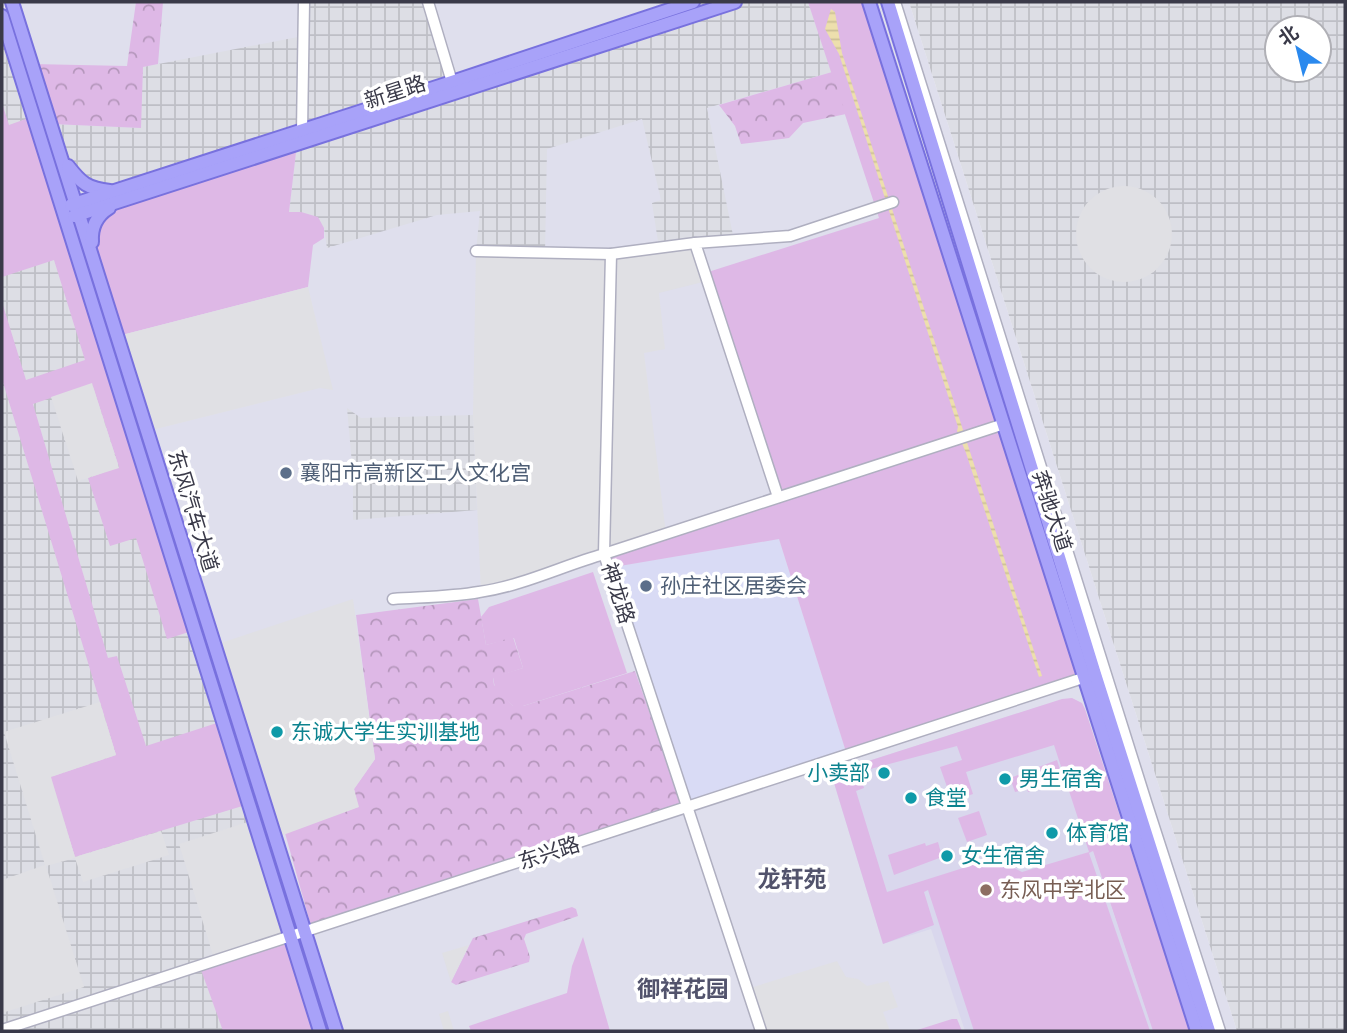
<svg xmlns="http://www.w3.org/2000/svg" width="1347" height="1033" font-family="Helvetica,'Noto Sans SC',sans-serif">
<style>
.residential{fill:#dfdfed}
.commercial{fill:#d9dbf5}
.industrial{fill:url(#industrial-grid);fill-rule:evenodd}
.education{fill:#d9d7ed}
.green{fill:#deb8e6;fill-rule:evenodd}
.forest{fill:url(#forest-crowns)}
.parking{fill:#e0e0e4}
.water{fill:url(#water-rules)}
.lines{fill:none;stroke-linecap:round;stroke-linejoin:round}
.minor-casing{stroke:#afafc0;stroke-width:13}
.major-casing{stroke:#7871de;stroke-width:16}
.minor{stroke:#fff;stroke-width:10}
.major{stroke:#a8a2f9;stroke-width:12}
.service-dot{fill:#5c6f8a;stroke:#fff;stroke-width:2.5}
.culture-dot{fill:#0f9aa8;stroke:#fff;stroke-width:2.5}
.education-dot{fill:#8d6e63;stroke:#fff;stroke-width:2.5}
.labels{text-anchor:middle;stroke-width:7;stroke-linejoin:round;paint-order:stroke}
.street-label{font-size:21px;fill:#3a3a49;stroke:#fff}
.service-label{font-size:21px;fill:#4e5e75;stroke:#fff;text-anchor:start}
.culture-label{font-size:21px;fill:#0d838f;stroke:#fff;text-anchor:start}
.education-label{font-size:21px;fill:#785e54;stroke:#fff;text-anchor:start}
.neighbourhood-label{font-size:23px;font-weight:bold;fill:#52536c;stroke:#fff}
</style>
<defs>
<pattern id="industrial-grid" width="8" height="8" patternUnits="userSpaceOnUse" patternTransform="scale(1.75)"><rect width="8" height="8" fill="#dddee5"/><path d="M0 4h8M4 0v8" fill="none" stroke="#bebfc6"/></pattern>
<pattern id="forest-crowns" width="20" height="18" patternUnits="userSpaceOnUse" patternTransform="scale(1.75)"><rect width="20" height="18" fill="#deb8e6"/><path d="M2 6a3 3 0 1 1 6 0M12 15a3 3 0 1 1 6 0" fill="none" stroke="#b597bc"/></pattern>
<pattern id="water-rules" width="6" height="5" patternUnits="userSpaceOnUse" patternTransform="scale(1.75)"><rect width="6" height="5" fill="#eddfad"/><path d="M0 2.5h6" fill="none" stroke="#ccc096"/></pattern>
</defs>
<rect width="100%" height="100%" fill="#edecf5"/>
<!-- residential -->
<polygon class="residential" points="12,2 909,2 1237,1031 336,1031"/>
<!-- commercial -->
<polygon class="commercial" points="779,539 847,755 689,807 611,567"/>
<!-- industrial -->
<g class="industrial">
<polygon points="304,2 428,2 452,82 114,191 96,189 63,159 52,124 140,128 143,67 303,36"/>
<polygon points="735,2 808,2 832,72 707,108 734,240 659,248 652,203 661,200 642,119 547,149 545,253 476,251 480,211 437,215 327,248 324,228 289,213 297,144"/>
<path d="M 909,2 L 1345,2 L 1345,1031 L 1237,1031 ZM 1277,28 L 1319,28 L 1319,70 L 1277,70 Z"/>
<polygon points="2,8 45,151 320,1031 2,1031"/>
<polygon points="347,408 361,418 473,415 477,510 353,520 353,475"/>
</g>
<!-- education -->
<polygon class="education" points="1044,705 1153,1031 965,1031 931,929 883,944 831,773"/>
<!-- green -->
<g class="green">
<polygon points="808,2 869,2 1085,678 847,755 779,539 608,568 604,554 778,497 705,273 879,218"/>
<polygon points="2,103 9,125 34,116 195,630 167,639 136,538 110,546 88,478 119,467 92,384 33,404 108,658 117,656 146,746 223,721 249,804 75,857 50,777 116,755 2,379 2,302 26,380 85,360 54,260 2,277"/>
<polygon points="297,144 289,212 301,212 318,217 324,228 324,238 313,245 308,287 118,336 92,253 100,213"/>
<polygon points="593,572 627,673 523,706 513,706 495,688 493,677 523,668 514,638 486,645 481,617 489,607"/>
<path d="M 1072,698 L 1082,703 L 1085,709 L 1190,1031 L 1153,1031 L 1093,851 L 1089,853 L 1150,1031 L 974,1031 L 928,890 L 924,892 L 934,925 L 883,944 L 831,773 L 1062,699 ZM 1054,745 L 1089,852 L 1022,872 L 995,858 L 887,892 L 856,791 L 864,788 L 859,772 L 957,746 L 962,760 L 940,767 L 952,801 L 973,794 L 966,772 Z"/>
<polygon points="1057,760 1063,779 1028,792 1027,789 1015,792 1010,778"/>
<polygon points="979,811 987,835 967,842 958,818"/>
<polygon points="938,842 942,857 894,875 888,855 925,843 926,846"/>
<polygon points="583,937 610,1031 471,1031 469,1026 567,993 572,966"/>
<polygon points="291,938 320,1031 223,1031 200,967"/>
<polygon points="952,1019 957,1019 962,1031 914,1031"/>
</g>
<!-- forest -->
<g class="forest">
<polygon points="136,2 163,2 158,64 143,67 141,128 52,124 32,64 127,66"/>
<polygon points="832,72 846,114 803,123 789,138 741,144 735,126 719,105"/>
<polygon points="478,599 486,645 513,637 523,668 493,678 494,685 513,706 523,706 635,671 681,803 311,926 285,833 358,807 354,789 375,759 356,615"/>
<polygon points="572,907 576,909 578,916 526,934 524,939 530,957 529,962 456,985 451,982 473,938"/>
</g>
<!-- parking -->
<g class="parking">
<circle cx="1124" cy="234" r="48"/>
<polygon points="695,243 707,281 659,293 665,349 644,353 666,534 481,592 473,415 476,251 611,254"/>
<polygon points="308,287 333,390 320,388 148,431 118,336"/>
<polygon points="92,383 119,468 78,481 51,397"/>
<polygon points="353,599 375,759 354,789 359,807 275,838 215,645"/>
<polygon points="100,702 116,755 51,777 75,857 161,831 169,855 83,882 75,858 46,866 84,987 2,1013 2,880 45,865 4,732"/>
<polygon points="254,820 291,938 215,962 179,844"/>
<polygon points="469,945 451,982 442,953"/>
<polygon points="837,961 846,977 858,979 867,986 888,981 898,1007 883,1012 890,1031 761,1031 747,989"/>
<polygon points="448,1011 454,1031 444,1031 439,1014"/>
</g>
<!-- water -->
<polygon class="water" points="831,9 835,12 842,53 1042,676 1039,677 966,453 957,431 958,427 839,54 825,29"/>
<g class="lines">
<!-- minor casing -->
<g class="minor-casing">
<g id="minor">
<polyline points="428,2 452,82"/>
<polyline points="895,2 1147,805 1220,1031"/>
<polyline points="302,131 304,2"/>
<polyline points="476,251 611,254 695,243"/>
<polyline points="778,497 695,243 790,236 893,202"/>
<path d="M 393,599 C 421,597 451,597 479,592 C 522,586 562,566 604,554 L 611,254"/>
<polyline points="2,1030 1089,676"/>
<polyline points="761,1031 604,554 1004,424"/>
</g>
</g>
<!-- major casing -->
<g class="major-casing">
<g id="major">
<polyline points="12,2 336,1031"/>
<polyline points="869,2 1197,1031"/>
<polyline points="888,2 1095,674 1209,1031"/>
<polyline points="2,16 320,1031"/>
<path d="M 68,166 C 81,183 88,189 110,191"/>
<polyline points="71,205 452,82 693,2"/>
<polyline points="74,216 735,2"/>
<path d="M 92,242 C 91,227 96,216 109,208"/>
</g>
</g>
<!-- minor -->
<use href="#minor" class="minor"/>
<!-- major -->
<use href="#major" class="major"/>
</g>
<!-- markers -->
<g class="service-dot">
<circle cx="286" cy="473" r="7"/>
<circle cx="646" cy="586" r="7"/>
</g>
<g class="culture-dot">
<circle cx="277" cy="732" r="7"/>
<circle cx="884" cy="773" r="7"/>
<circle cx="1005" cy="779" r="7"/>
<circle cx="911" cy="798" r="7"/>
<circle cx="1052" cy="833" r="7"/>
<circle cx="947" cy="856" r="7"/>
</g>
<circle class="education-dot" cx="986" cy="890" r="7"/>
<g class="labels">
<!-- street labels -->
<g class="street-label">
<text transform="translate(395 92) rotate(-18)" y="7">新星路</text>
<text transform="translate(193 511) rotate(73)" y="7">东风汽车大道</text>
<text transform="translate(1052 511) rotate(72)" y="7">奔驰大道</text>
<text transform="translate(618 593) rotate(72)" y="7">神龙路</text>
<text transform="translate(549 853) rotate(-18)" y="7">东兴路</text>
</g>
<!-- service labels -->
<g class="service-label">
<text x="300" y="480">襄阳市高新区工人文化宫</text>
<text x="660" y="593">孙庄社区居委会</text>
</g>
<!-- culture labels -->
<g class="culture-label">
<text x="291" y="739">东诚大学生实训基地</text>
<text x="870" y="780" text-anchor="end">小卖部</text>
<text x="1019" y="786">男生宿舍</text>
<text x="925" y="805">食堂</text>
<text x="1066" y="840">体育馆</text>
<text x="961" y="863">女生宿舍</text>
</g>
<!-- education labels -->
<g class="education-label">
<text x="1000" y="897">东风中学北区</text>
</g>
<!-- neighbourhood labels -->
<g class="neighbourhood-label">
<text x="792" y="887">龙轩苑</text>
<text x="683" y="997">御祥花园</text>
</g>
</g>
<!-- border -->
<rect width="1347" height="1033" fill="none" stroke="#3a3a49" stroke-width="7"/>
<!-- north arrow -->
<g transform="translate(1298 49) rotate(325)"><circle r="33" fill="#ffffff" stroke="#b0b0b6" stroke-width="2"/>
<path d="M0-5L12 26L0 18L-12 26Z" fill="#2a89ee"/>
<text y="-10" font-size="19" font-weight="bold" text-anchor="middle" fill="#3a3a49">北</text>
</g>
</svg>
